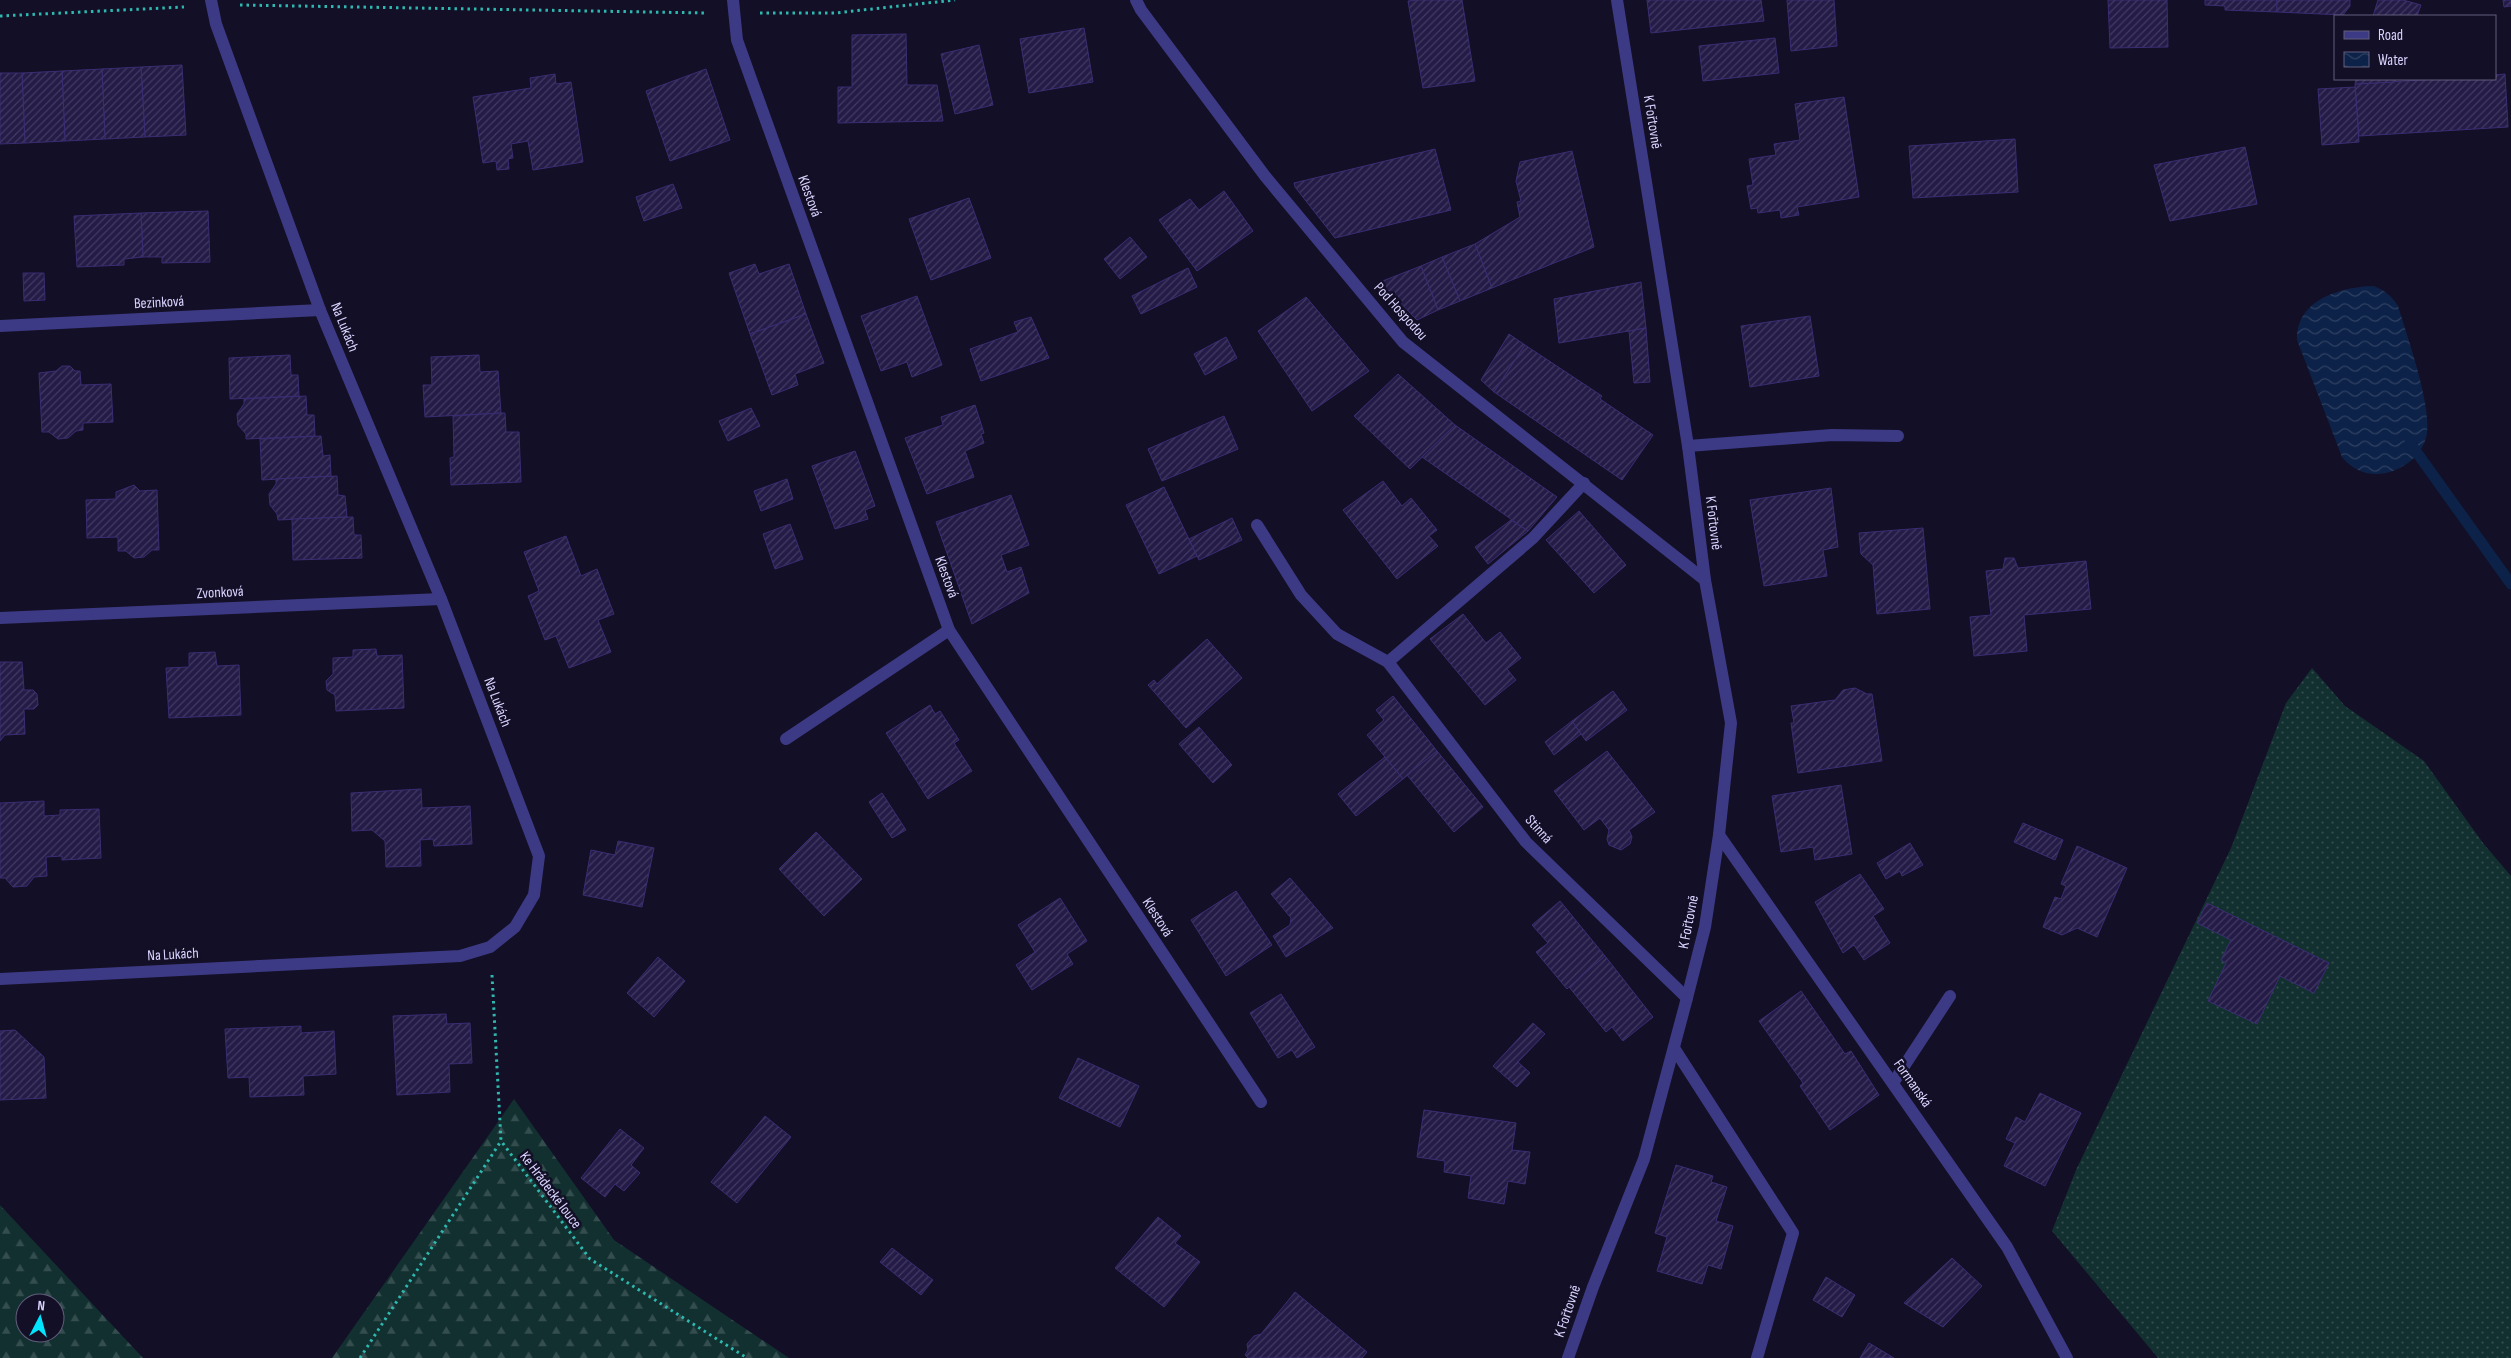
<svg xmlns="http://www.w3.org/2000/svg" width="2511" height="1358" font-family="'Sofia Sans Condensed',sans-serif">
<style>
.grass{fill:url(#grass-dots)}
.forest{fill:url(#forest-firs);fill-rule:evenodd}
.water{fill:url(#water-waves)}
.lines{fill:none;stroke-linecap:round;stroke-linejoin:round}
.stream{stroke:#0c2248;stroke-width:11}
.building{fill:url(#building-hatch);stroke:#3b2d73}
.path{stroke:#2fb8b0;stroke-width:3;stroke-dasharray:2.5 4;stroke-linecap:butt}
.minor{stroke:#3d3a85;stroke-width:12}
.labels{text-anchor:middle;stroke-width:5;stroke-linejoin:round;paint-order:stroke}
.street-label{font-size:15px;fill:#d9d4ff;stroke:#130f26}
</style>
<defs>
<pattern id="grass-dots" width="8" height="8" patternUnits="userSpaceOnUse" patternTransform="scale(1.25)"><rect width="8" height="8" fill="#12302f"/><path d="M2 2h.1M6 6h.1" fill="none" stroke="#344d4e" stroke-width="1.8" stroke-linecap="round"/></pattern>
<pattern id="forest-firs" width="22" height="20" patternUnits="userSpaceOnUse" patternTransform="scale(1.25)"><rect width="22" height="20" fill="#12302f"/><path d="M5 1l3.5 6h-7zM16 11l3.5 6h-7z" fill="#344d4e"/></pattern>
<pattern id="water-waves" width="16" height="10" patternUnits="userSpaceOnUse" patternTransform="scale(1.25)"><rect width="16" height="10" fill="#0c2248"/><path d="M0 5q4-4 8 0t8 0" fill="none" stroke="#2f4163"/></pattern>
<pattern id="building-hatch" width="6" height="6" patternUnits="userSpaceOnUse" patternTransform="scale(1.25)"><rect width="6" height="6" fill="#241b47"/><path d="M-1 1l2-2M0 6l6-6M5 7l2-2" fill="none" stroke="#433b63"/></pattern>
</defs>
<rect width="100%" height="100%" fill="#130f26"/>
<!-- grass -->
<polygon class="grass" points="2312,668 2345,706 2424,761 2483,843 2511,876 2511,1358 2158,1358 2052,1231 2076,1170 2231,848 2286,703"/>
<!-- forest -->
<g class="forest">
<polygon points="514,1099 614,1240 789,1358 332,1358"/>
<path d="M 0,1205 L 143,1358 L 0,1358 ZM 25,1303 L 55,1303 L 55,1333 L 25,1333 Z"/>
</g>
<!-- water -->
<path class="water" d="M 2373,286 C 2383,289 2392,296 2398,306 C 2407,336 2431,403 2427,433 C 2424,454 2406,468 2386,473 C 2369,477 2352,470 2342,457 L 2297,340 C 2296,300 2340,287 2373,286 Z"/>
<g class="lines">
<!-- stream -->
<polyline class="stream" points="2410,443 2511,584"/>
</g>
<!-- building -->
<g class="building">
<polygon points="1417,0 1462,0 1475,81 1423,88 1408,1"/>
<polygon points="1647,0 1761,0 1764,21 1651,33"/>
<polygon points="1787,0 1834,0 1837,46 1791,51"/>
<polygon points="2108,0 2167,0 2168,47 2110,48"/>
<polygon points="2205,0 2277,0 2277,12 2225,10 2225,6 2205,5"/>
<polygon points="2277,0 2350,0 2350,6 2343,15 2277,12"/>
<polygon points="2378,0 2403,0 2421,5 2417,16 2373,16"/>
<polygon points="2503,0 2511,0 2511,6 2504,7"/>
<polygon points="1084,28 1093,82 1029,93 1020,39"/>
<polygon points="906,34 907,85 937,85 943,121 838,123 838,87 852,87 852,35"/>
<polygon points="1775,38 1779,73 1703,81 1699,46"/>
<polygon points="979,45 993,105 955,114 941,54"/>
<polygon points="182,65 186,135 145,137 141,67"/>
<polygon points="141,67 145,137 105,139 102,69"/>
<polygon points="102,69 105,139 65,141 62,71"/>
<polygon points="706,69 730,140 670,161 646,91"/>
<polygon points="62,71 65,141 25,143 22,73"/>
<polygon points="0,73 22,73 25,143 0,144"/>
<polygon points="555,74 556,84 571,82 583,162 533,170 528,141 511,144 513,158 508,159 509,169 497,170 496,161 483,163 473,97 531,88 530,78"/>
<polygon points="2505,74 2508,127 2359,136 2355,84 2437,79 2495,79 2495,75"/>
<polygon points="2356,79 2396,79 2395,82 2355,84"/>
<polygon points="2355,87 2359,142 2322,145 2318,89"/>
<polygon points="1844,97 1859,197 1797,207 1799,215 1781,218 1780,210 1758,213 1757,208 1751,209 1747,186 1753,185 1749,159 1776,155 1774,144 1800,140 1795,104"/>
<polygon points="2015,139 2018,192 1913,198 1909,146"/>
<polygon points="2245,147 2257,204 2170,221 2154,165"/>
<polygon points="1435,149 1451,210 1335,238 1295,187 1294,183"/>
<polygon points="1572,151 1594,247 1492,288 1475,244 1520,217 1517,202 1521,201 1516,181 1520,162"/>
<polygon points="673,184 682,208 644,221 636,197"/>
<polygon points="1224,191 1253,231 1197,271 1159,220 1190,199 1199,210"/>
<polygon points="969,198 991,258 931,280 909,219"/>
<polygon points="208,211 210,262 162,263 162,257 143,257 141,213"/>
<polygon points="141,213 143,257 124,259 124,265 77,267 74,216"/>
<polygon points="1130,237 1147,257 1120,279 1104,259"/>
<polygon points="1475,244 1492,288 1460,301 1442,257"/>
<polygon points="1442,257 1460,301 1438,310 1421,266"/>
<polygon points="755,264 759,274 789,264 806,314 750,334 729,273"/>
<polygon points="1421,266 1438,310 1417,320 1380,282"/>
<polygon points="1188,268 1197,287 1141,314 1132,296"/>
<polygon points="23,273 44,273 45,300 24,301"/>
<polygon points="1641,282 1646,328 1559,343 1554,299"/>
<polygon points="917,296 942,365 912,377 907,362 881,371 861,316"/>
<polygon points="1306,297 1369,371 1312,411 1258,331"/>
<polygon points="806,314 824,363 795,374 798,385 772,395 750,334"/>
<polygon points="1810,316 1819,376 1750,387 1741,326"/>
<polygon points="1031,317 1049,358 981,381 970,349 1018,332 1014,322"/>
<polygon points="1646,328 1650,382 1634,383 1629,331"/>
<polygon points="1509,334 1525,345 1494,392 1481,380"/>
<polygon points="1226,337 1237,358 1205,375 1194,354"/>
<polygon points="1525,345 1602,396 1600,399 1653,435 1622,480 1494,392"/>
<polygon points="290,355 291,375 298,375 299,396 230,399 229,358"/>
<polygon points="479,355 480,372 498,371 501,413 425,417 423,385 432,385 431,357"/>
<polygon points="62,366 70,366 75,371 80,371 81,385 111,384 113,422 83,423 83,430 76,431 68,438 58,439 49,432 42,432 39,373 56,371"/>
<polygon points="1398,374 1455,425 1410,469 1354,416"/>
<polygon points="306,396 307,415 314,415 315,436 246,439 246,434 238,425 237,414 244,404 244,399"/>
<polygon points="975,405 984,433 981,434 984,443 965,451 974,477 927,494 905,438 943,425 941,417"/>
<polygon points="751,408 760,426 728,441 719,421"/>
<polygon points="501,413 505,413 506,432 519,432 521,482 451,485 450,458 454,457 453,416"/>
<polygon points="1224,416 1238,449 1162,481 1148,449"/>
<polygon points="1455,425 1557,497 1528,531 1422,457"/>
<polygon points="321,436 323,456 330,455 331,476 262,480 260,439"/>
<polygon points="855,451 875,506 865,510 868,519 835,529 812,466"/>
<polygon points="337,476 338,495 345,496 347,517 278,520 277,514 270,505 269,494 276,484 276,479"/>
<polygon points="787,479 793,499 761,511 754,491"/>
<polygon points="1383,481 1402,506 1411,498 1437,530 1429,536 1438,546 1397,579 1343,510"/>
<polygon points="134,485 140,491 157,490 159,550 152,550 144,557 134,558 126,551 118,551 118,537 87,538 86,500 116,499 116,492"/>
<polygon points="1164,487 1197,556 1159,574 1126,505"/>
<polygon points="1831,488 1838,547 1823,550 1827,576 1764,586 1750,500"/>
<polygon points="1011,495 1029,545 1001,555 1007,572 1021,567 1029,593 972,624 936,522"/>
<polygon points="1579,511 1626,565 1594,593 1546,540"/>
<polygon points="353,517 354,535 361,535 362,558 293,560 292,519"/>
<polygon points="1232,518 1242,540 1199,560 1189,539"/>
<polygon points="1511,520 1528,531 1488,564 1475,547"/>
<polygon points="790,524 803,559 775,569 763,534"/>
<polygon points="1923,528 1930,609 1877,614 1873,565 1861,554 1859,533"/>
<polygon points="566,536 581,576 597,569 614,614 598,620 611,652 569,668 556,636 545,640 528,596 539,591 524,552"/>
<polygon points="2005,558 2014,558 2018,568 2086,561 2091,609 2024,615 2027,651 1974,656 1970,617 1991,615 1986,571 2003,569"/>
<polygon points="1463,614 1486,643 1500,632 1521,658 1507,669 1516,680 1485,705 1430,639"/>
<polygon points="1207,639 1242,678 1186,728 1148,685 1154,680 1157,684"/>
<polygon points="376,649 377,656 402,655 404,708 336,711 335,695 327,690 326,681 333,674 333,658 353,657 353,650"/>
<polygon points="215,652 217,666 239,665 241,715 169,718 166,668 189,667 189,653"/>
<polygon points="0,662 22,662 24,690 33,690 37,694 38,705 34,709 24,709 25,734 5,735 0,741"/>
<polygon points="1855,688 1867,694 1872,694 1882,761 1798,773 1791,723 1794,723 1791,706 1835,700 1843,690"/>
<polygon points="1613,691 1627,710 1586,741 1572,721"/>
<polygon points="1393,696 1437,751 1403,779 1367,735 1384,720 1376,710"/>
<polygon points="930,705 935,714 940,711 959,740 954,743 972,771 928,799 886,733"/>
<polygon points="1572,721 1581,734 1554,755 1545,742"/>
<polygon points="1199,727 1232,765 1213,783 1179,744"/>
<polygon points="1437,751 1483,807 1454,832 1407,775"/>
<polygon points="1607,751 1655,812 1629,830 1632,837 1630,844 1621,850 1609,845 1607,839 1609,830 1600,818 1584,830 1554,791"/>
<polygon points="1385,757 1403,779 1356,816 1338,794"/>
<polygon points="1841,785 1852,854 1815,860 1813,847 1781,852 1772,796"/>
<polygon points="421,789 422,808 470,806 472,844 434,846 433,839 420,840 421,866 386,867 385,841 372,830 352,831 351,793"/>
<polygon points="882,793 906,830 892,838 869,802"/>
<polygon points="44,801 44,816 60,815 60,810 99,809 101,858 62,860 62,856 46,857 47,876 34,877 27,886 13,887 5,878 0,878 0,803"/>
<polygon points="2023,823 2063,840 2055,860 2014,842"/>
<polygon points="816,832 862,879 824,916 779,869"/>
<polygon points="618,841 654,848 642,907 583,895 591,850 615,855"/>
<polygon points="1910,843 1923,865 1902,876 1900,871 1886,879 1877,863"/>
<polygon points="2077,846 2127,868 2097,937 2077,928 2062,935 2043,927 2055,897 2061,899 2066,886 2061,884"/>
<polygon points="1860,874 1884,909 1873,916 1890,943 1864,960 1854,945 1843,953 1815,902"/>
<polygon points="1290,878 1333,928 1286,957 1273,936 1290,925 1291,918 1271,894"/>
<polygon points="1236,891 1272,945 1226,976 1191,920"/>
<polygon points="1060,898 1087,941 1067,954 1073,964 1032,990 1016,965 1035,952 1018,925"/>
<polygon points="1560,901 1605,956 1567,989 1536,952 1548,943 1532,925"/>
<polygon points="2207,903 2329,963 2314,993 2280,976 2257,1024 2208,1001 2226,963 2221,960 2231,940 2197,923"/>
<polygon points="1605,956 1653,1017 1623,1041 1612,1027 1606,1032 1569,987"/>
<polygon points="658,957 685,981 654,1017 627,993"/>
<polygon points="1801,991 1845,1054 1851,1051 1879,1095 1830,1130 1800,1086 1803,1083 1759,1021"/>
<polygon points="1281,994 1315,1047 1297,1058 1292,1050 1278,1058 1250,1013"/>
<polygon points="446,1014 447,1024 470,1023 472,1063 449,1064 450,1092 397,1095 393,1016"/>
<polygon points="1533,1023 1545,1034 1518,1062 1530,1073 1517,1087 1493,1066"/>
<polygon points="301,1026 301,1033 334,1031 336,1074 303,1076 304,1095 250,1097 249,1077 228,1078 225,1029"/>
<polygon points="15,1030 44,1057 46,1098 0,1100 0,1031"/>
<polygon points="1078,1058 1139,1086 1120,1127 1059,1098"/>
<polygon points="2040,1093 2081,1113 2045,1186 2004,1166 2015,1143 2006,1139 2016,1117 2025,1122"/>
<polygon points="1424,1110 1516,1123 1512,1150 1530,1152 1525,1184 1508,1181 1504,1204 1468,1198 1471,1176 1444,1172 1445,1161 1417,1157"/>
<polygon points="765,1116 791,1137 737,1203 711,1182"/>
<polygon points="620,1129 644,1148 631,1165 640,1173 624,1191 615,1184 605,1197 581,1178"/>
<polygon points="1676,1165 1713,1176 1711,1182 1727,1187 1716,1221 1733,1226 1721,1269 1708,1265 1702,1284 1657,1271 1667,1237 1655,1233"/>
<polygon points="1158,1217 1181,1236 1175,1243 1200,1262 1164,1307 1115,1268"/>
<polygon points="892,1248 933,1280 921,1295 880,1262"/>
<polygon points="1952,1258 1982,1286 1943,1327 1904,1303"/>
<polygon points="1826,1277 1855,1295 1842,1317 1813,1300"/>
<polygon points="1295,1292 1367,1352 1362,1358 1248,1358 1245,1355 1248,1350 1247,1344 1254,1336 1261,1334"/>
<polygon points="1869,1343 1894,1358 1860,1358"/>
</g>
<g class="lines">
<!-- path -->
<g class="path">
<polyline points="240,5 707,13"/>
<polyline points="760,13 835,13 955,0"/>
<polyline points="0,16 184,7"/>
<polyline points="492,975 501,1141 590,1259 747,1358"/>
<polyline points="360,1358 501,1141"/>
</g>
<!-- minor -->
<g class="minor">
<polyline points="733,0 737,40 949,630 1261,1102"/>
<polyline points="1136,0 1141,10 1265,176 1403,342 1705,580"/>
<polyline points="0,326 320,310"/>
<polyline points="1688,446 1832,435 1898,436"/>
<polyline points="1584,483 1533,538 1388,662 1526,842 1687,998"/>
<polyline points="1257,525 1301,595 1337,634 1388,662"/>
<polyline points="0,618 441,599"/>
<polyline points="786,739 949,630"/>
<polyline points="1719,835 2007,1247 2067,1358"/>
<polyline points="0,979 460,956 490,947 515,927 534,895 539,856 441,599 320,310 216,24 211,0"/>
<polyline points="1674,1048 1793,1233 1757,1358"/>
<polyline points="1893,1083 1950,996"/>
<polyline points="1568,1358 1593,1287 1644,1159 1687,998 1705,927 1719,835 1731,723 1705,580 1688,446 1617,0"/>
</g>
</g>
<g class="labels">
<!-- street labels -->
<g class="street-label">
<text transform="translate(1653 122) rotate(81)" y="5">K Fořtovně</text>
<text transform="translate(810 196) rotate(70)" y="5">Klestová</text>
<text transform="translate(159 302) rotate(-3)" y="5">Bezinková</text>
<text transform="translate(1401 311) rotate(48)" y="5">Pod Hospodou</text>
<text transform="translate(345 327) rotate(68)" y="5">Na Lukách</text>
<text transform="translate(1714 523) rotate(83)" y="5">K Fořtovně</text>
<text transform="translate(947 577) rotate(70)" y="5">Klestová</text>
<text transform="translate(220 592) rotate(-3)" y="5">Zvonková</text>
<text transform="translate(498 702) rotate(69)" y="5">Na Lukách</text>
<text transform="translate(1539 829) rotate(48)" y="5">Stinná</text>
<text transform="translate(1158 917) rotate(57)" y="5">Klestová</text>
<text transform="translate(1688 922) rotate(-79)" y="5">K Fořtovně</text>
<text transform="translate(173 954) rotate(-3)" y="5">Na Lukách</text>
<text transform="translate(1913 1083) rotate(55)" y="5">Formanská</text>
<text transform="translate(551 1190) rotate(53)" y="5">Ke Hrádecké louce</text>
<text transform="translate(1567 1311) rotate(-71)" y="5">K Fořtovně</text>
</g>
</g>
<!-- legend -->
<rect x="2334" y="15" width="162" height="65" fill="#130f26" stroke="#625e7d"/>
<rect x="2344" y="31" width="25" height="8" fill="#3d3a85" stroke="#625e7d"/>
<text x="2378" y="40" font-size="15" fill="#d9d4ff">Road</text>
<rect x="2344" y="52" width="25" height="15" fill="url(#water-waves)" stroke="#625e7d"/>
<text x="2378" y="65" font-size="15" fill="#d9d4ff">Water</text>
<!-- north arrow -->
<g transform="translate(40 1318) rotate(6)"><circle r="24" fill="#130f26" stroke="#625e7d"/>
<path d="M0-4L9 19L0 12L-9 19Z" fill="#00e5ff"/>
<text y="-8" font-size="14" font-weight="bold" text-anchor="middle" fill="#d9d4ff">N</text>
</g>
</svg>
